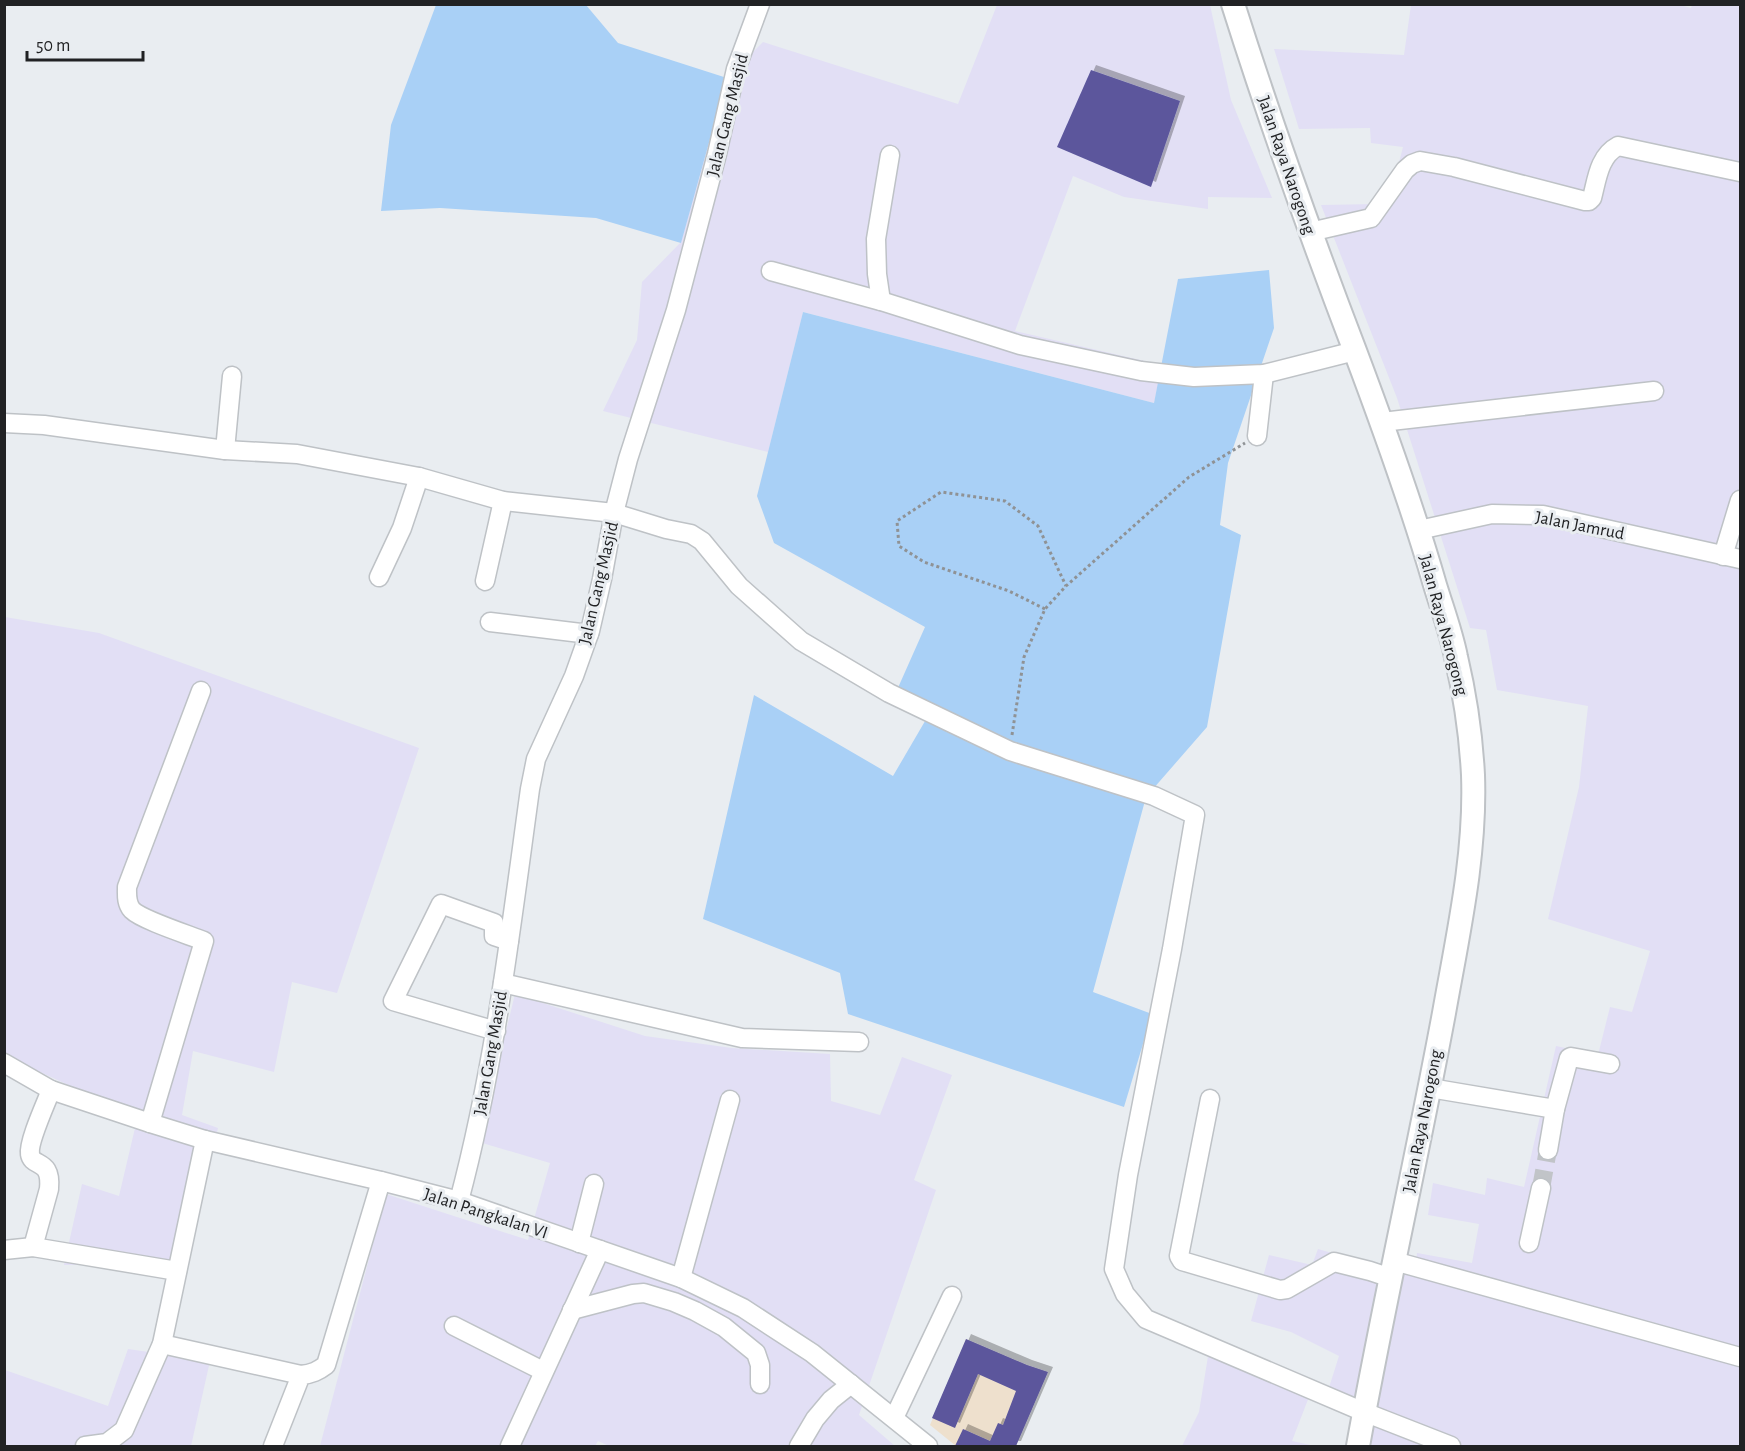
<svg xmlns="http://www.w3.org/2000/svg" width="1745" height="1451" font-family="'Alegreya Sans',sans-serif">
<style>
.industrial{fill:#e2dff5}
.education{fill:#eee0cd}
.green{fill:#a9d0f6}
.building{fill:#5b579c;filter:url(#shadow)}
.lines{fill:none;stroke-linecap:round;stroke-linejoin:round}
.minor-tunnel{stroke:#c1c4c8;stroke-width:18;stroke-dasharray:18 9;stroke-linecap:butt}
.minor-casing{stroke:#bec2c6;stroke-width:21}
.major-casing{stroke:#bec2c6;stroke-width:26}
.path{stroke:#8f9295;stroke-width:3;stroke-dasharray:3 3;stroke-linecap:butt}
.minor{stroke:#fff;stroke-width:18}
.major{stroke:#fff;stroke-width:22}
.labels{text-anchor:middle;stroke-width:6;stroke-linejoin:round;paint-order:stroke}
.street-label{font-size:18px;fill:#212224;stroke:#e9edf1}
</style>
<defs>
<filter id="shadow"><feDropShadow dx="5" dy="-5" stdDeviation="0" flood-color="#0004"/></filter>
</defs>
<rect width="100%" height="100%" fill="#e9edf1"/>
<!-- industrial -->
<g class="industrial">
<polygon points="1677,4 1691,8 1692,5 1740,5 1740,520 1730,555 1740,559 1740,1446 1345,1446 1354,1408 1327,1394 1339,1356 1291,1332 1251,1321 1269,1255 1312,1265 1318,1249 1415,1277 1417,1253 1472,1263 1479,1224 1428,1215 1433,1183 1485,1195 1487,1178 1524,1187 1556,1046 1598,1055 1610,1007 1632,1012 1650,951 1548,919 1579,787 1588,706 1497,690 1486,630 1470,628 1397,398 1321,205 1377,204 1392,189 1403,147 1371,143 1370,128 1299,129 1274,49 1404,55 1411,5"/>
<polygon points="997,5 1210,5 1231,100 1272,198 1208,197 1208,209 1124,197 1073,176 1015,331 1162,365 1154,403 803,312 768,452 603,411 637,340 642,282 681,242 727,78 763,42 958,104"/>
<polygon points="5,617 99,633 419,748 337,993 292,982 274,1072 193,1051 182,1115 218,1128 185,1274 116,1264 64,1265 82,1184 119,1196 139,1111 88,1094 5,1056"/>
<polygon points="515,994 645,1036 732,1048 830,1054 831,1101 880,1115 902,1057 952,1075 914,1180 936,1190 859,1415 895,1446 609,1446 598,1441 595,1446 320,1446 386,1194 528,1240 550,1163 479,1142"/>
<polygon points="128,1349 210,1361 191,1446 5,1446 5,1370 108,1406"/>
<polygon points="1209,1350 1312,1389 1292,1441 1315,1446 1182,1446 1199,1412"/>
</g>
<!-- education -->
<polygon class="education" points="966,1339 1027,1365 1048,1372 1016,1446 956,1446 930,1425"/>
<!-- green -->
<g class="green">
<polygon points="436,5 586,5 618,43 727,78 681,243 596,218 440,208 381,211 391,125"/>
<polygon points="1269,270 1274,328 1228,463 1220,525 1241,535 1207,727 1146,797 1093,992 1152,1014 1124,1107 848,1014 840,973 703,919 754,695 893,776 928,716 897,690 925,627 774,543 757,496 803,312 1154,403 1178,279"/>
</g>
<!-- building -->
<g class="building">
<polygon points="1091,70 1180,101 1151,187 1057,147"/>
<polygon points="966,1339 1027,1365 1048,1372 1016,1446 955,1446 963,1429 990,1441 998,1423 1003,1425 1016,1391 978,1374 955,1428 932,1418"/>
</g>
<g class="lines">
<!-- minor-tunnel -->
<polyline class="minor-tunnel" points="1541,1188 1548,1150"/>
<!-- minor casing -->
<g class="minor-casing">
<g id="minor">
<path d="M 1310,232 L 1371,218 L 1405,170 L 1412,164 L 1420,161 L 1454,167 L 1585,201 L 1589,201 L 1592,198 C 1597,179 1599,156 1618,146 L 1740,172"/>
<polyline points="771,271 881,301 1020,345 1141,371 1194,377 1264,374 1355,351"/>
<polyline points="881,301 877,274 876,239 890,155"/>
<polyline points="1382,422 1654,391"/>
<polyline points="4,423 44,425 225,450 297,454 419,477 503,501 614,513 666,529 691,534 702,541 739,586 801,641 889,693 1010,751 1154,796 1195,815 1172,949 1128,1175 1114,1269 1125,1294 1146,1319 1364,1412 1451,1446"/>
<polyline points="1257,436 1264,374"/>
<polyline points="225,450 232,376"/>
<polyline points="1419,530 1492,514 1543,515 1740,559"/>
<polyline points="1723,556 1740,500"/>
<polyline points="379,577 402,528 419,477"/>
<polyline points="485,581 503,501"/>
<polyline points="490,622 589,634"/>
<polyline points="503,983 742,1038 859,1042"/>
<polyline points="496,1031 393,1001 441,904 494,923 494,936 509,941"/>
<polyline points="4,1063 51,1090 150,1123 205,1140 381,1181 459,1201 681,1278 743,1308 812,1353 928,1446"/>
<polyline points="1430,1088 1555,1109 1569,1058 1571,1057 1610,1064"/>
<polyline points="1210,1099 1179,1256 1182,1261 1280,1290 1287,1289 1334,1262 1370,1271 1391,1278"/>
<path d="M 150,1123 L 204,941 C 189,935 142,920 132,910 C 126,903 127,895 127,887 L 201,691"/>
<polyline points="1548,1150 1555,1109"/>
<path d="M 459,1201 C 495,1066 511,927 530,789 L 536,759 L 574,676 L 590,631 L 602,579 L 614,513 L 628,459 L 676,310 L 717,154 L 736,69 L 760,4"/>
<polyline points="579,1243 594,1184"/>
<polyline points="1529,1243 1541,1188"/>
<path d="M 33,1247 L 49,1189 C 52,1158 32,1168 30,1154 C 28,1142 46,1103 51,1090"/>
<polyline points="4,1250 33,1247 177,1271"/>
<polyline points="1394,1261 1740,1357"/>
<polyline points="681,1278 730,1100"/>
<polyline points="572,1310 633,1294 644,1293 674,1302 695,1311 724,1327 756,1353 760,1365 760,1384"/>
<polyline points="454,1326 543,1371"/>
<polyline points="162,1344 301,1375"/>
<polyline points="894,1418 952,1296"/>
<polyline points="85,1446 107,1443 124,1430 162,1344 205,1140"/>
<path d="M 273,1446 L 301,1375 C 312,1374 318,1371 326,1365 L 381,1181"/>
<polyline points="510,1446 600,1250"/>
<polyline points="799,1446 815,1419 831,1400 851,1384"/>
</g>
</g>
<!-- major casing -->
<g class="major-casing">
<path id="major" d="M 1233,4 C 1270,121 1311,236 1355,351 C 1384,428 1412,505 1435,585 C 1442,608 1451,632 1456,657 C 1465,695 1471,736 1473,775 C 1476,855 1458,934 1444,1013 C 1417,1158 1384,1301 1358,1446"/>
</g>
<!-- path -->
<g class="path">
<polyline points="1045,609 1009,591 924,562 899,546 897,521 941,492 1005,501 1038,526 1066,586"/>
<polyline points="1012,735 1024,657 1045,609 1066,586 1189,477 1245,443"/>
</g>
<!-- minor -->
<use href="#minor" class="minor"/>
<!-- major -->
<use href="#major" class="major"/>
</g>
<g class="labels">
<!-- street labels -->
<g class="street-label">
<text transform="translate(727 115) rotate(-76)" y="6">Jalan Gang Masjid</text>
<text transform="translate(1287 165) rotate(71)" y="6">Jalan Raya Narogong</text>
<text transform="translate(1580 525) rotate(11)" y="6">Jalan Jamrud</text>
<text transform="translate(598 583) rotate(-77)" y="6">Jalan Gang Masjid</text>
<text transform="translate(1444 625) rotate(75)" y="6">Jalan Raya Narogong</text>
<text transform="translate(490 1053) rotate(-80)" y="6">Jalan Gang Masjid</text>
<text transform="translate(1422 1121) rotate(-79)" y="6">Jalan Raya Narogong</text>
<text transform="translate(486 1213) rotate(18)" y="6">Jalan Pangkalan VI</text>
</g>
</g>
<!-- border -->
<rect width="1745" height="1451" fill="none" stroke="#212224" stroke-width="12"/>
<!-- scale -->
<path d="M27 51v9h116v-9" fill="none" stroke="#212224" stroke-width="3"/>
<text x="36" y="51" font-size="18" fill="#212224" stroke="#e9edf1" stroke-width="4.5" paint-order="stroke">50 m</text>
</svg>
